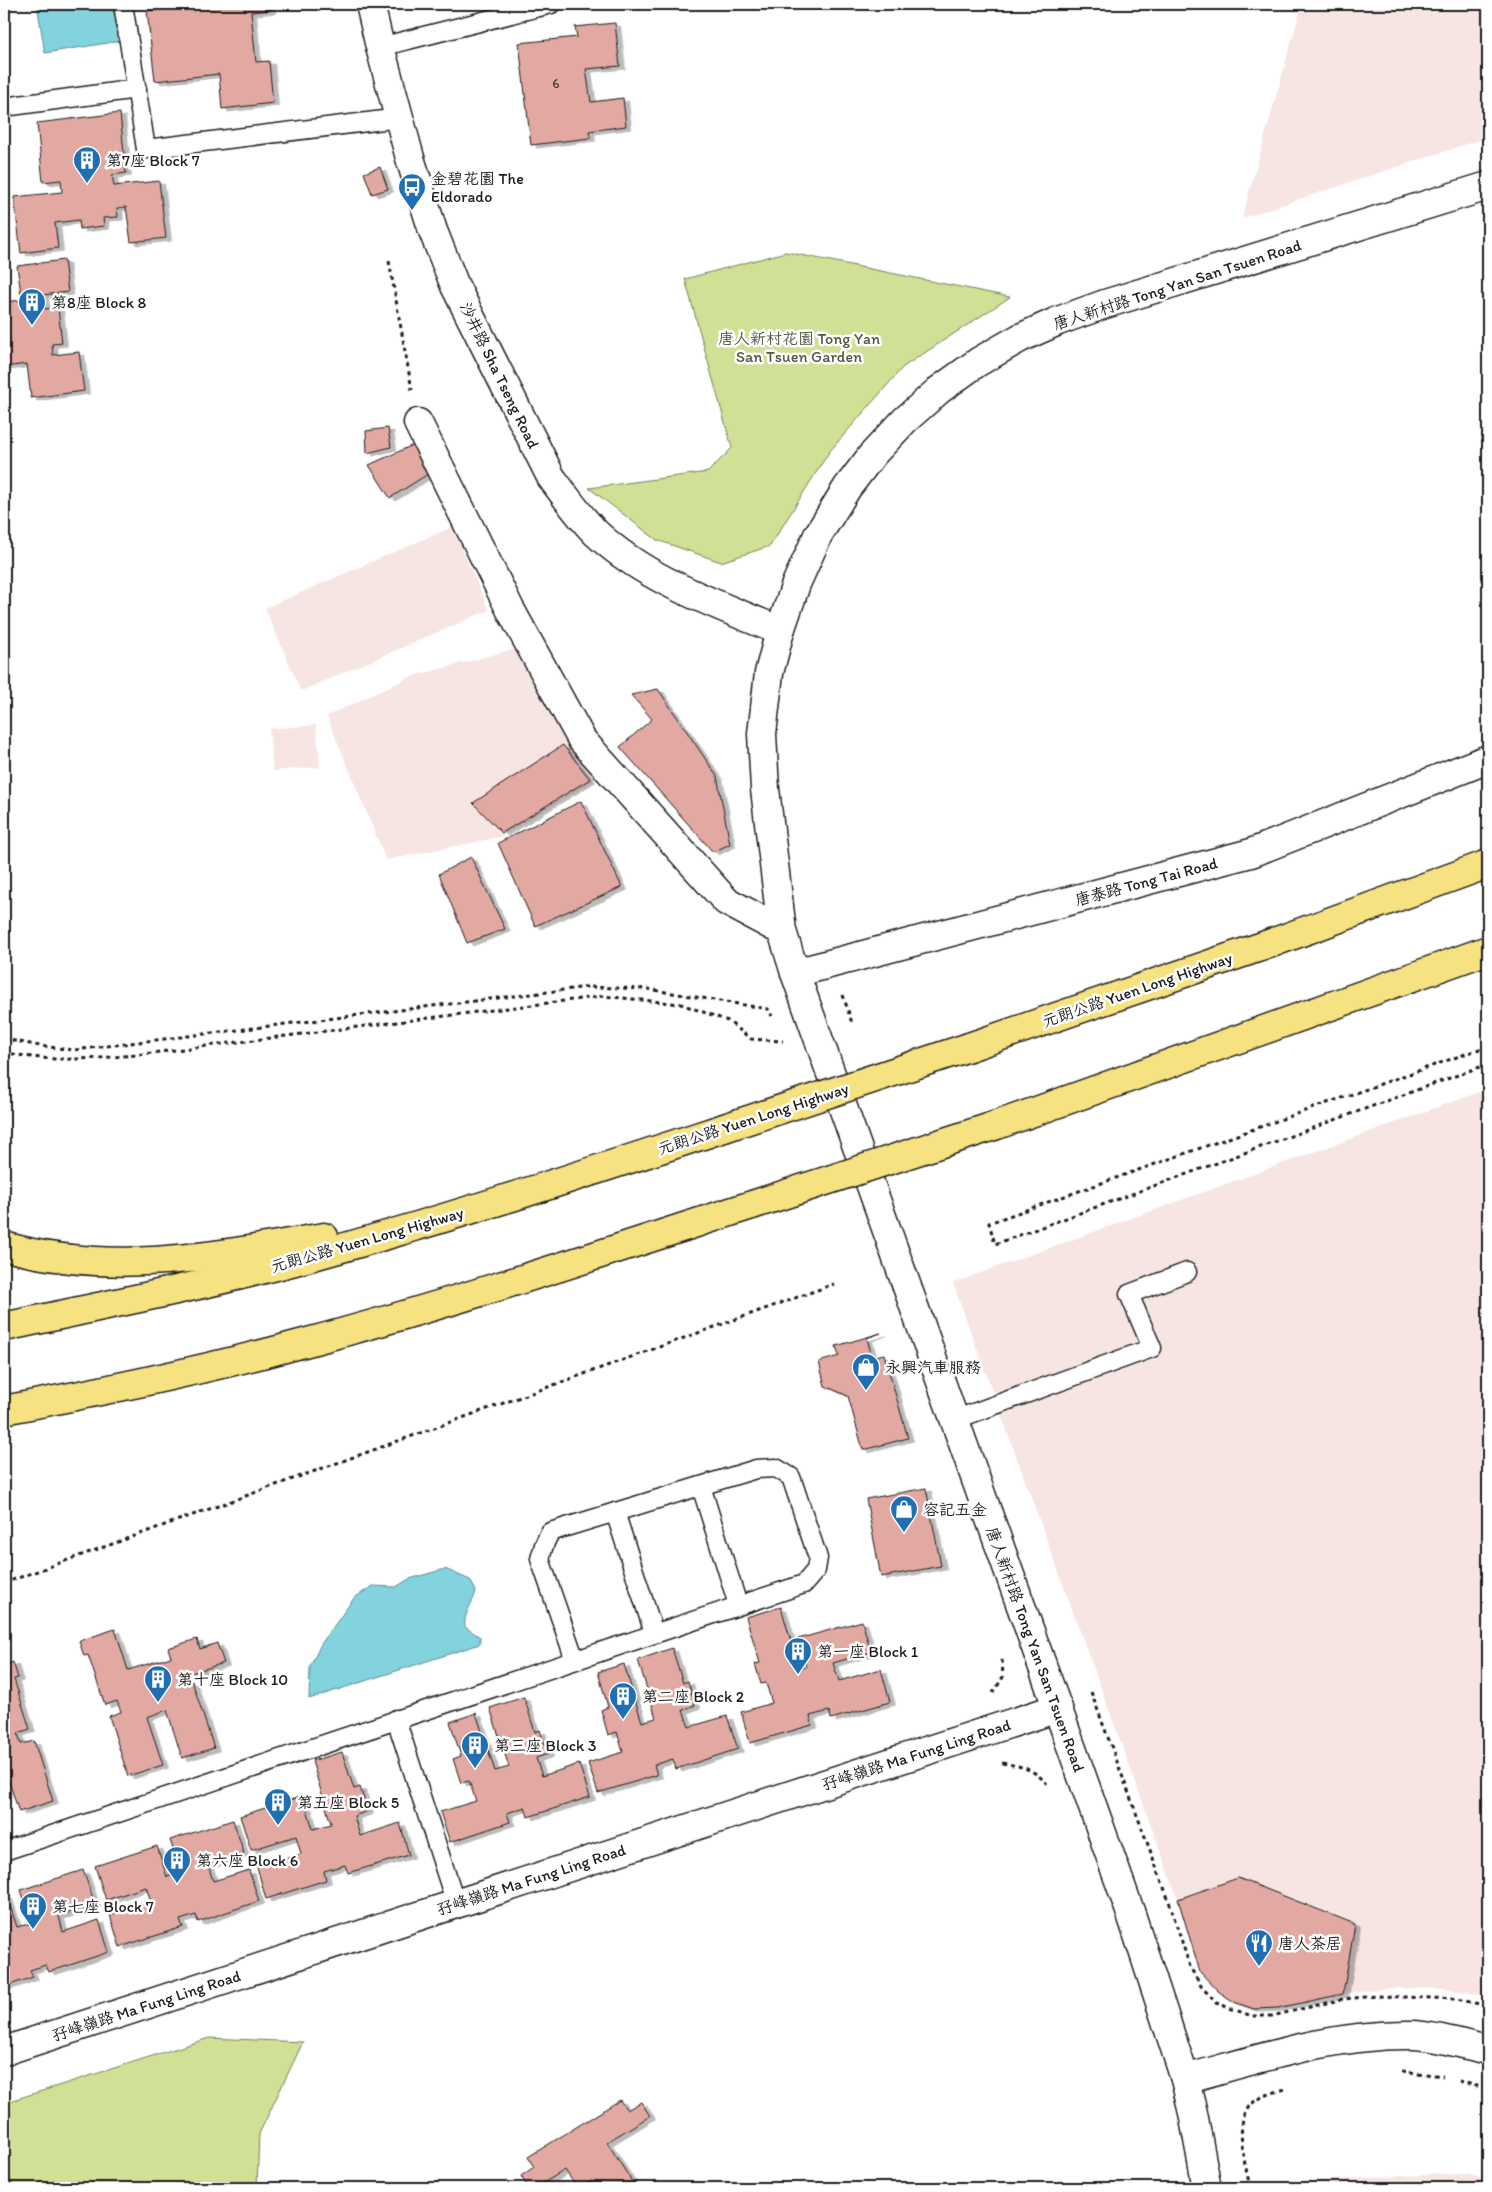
<svg xmlns="http://www.w3.org/2000/svg" width="1492" height="2192" font-family="Itim,'LXGW WenKai TC',sans-serif">
<style>
.built{fill:#f6e5e3}
.green{fill:#d0e094;stroke:#767e58}
.water{fill:#83d3de;stroke:#5a8a90}
.building{fill:#e2a8a2;stroke:#1c1c1c;filter:url(#shadow)}
.lines{fill:none;stroke-linecap:round;stroke-linejoin:round}
.service-casing{stroke:#1c1c1c;stroke-width:21}
.minor-casing{stroke:#1c1c1c;stroke-width:31}
.motorway-casing{stroke:#1c1c1c;stroke-width:31}
.path{stroke:#1c1c1c;stroke-width:3;stroke-dasharray:4 4;stroke-linecap:butt}
.service{stroke:#fff;stroke-width:18}
.minor{stroke:#fff;stroke-width:28}
.motorway{stroke:#f6e281;stroke-width:28}
.motorway-bridge-casing{stroke:#1c1c1c;stroke-width:31;stroke-linecap:butt}
.motorway-bridge{stroke:#f6e281;stroke-width:28}
.labels{text-anchor:middle;stroke-width:5;stroke-linejoin:round;paint-order:stroke}
.number-label{font-size:14px;fill:#4e3f3e}
.poi-label{font-size:16px;fill:#1c1c1c;stroke:#fff;text-anchor:start}
.street-label{font-size:16px;fill:#1c1c1c;stroke:#fff}
.park-label{font-size:16px;fill:#525740;stroke:#fff}
</style>
<defs>
<filter id="shadow"><feDropShadow dx="5.5" dy="3" stdDeviation="0" flood-color="#0004"/></filter>
</defs>
<rect width="100%" height="100%" fill="#fff"/>
<filter id="ink" filterUnits="userSpaceOnUse"><feTurbulence type="fractalNoise" baseFrequency=".02" numOctaves="2"/><feDisplacementMap in="SourceGraphic" scale="10" xChannelSelector="R" yChannelSelector="G"/><feConvolveMatrix kernelMatrix="1 2 1 2 8 2 1 2 1" color-interpolation-filters="sRGB"/></filter>
<g filter="url(#ink)">
<!-- built -->
<g class="built">
<polygon points="1302,4 1488,4 1488,137 1242,218"/>
<polygon points="452,527 489,610 301,691 265,608"/>
<polygon points="519,648 601,776 500,837 386,860 327,716 410,677"/>
<polygon points="316,725 320,767 273,771 269,729"/>
<polygon points="1488,1089 1488,1996 1446,1989 1388,1988 1343,1994 1355,1924 1238,1878 1178,1899 953,1283"/>
<polygon points="1466,2173 1488,2181 1488,2188 1263,2188 1263,2183"/>
</g>
<!-- green -->
<g class="green">
<polygon points="786,252 1010,297 903,367 829,452 770,546 721,562 657,540 589,488 708,472 732,448 685,279"/>
<polygon points="209,2038 303,2042 259,2134 257,2188 4,2188 4,2103"/>
</g>
<!-- water -->
<g class="water">
<polygon points="37,4 112,4 120,41 45,53"/>
<path d="M 445,1569 L 470,1580 L 476,1591 C 473,1604 463,1613 465,1627 L 480,1637 L 480,1644 L 309,1699 L 310,1667 L 321,1644 L 354,1598 L 373,1586 L 396,1587 L 409,1579 Z"/>
</g>
<!-- building -->
<g class="building">
<polygon points="214,4 270,4 271,10 251,12 256,62 269,61 273,103 222,109 219,74 155,81 147,11"/>
<polygon points="615,23 620,66 586,69 591,102 623,98 626,126 589,131 590,138 531,145 519,43 577,37 575,27"/>
<polygon points="120,113 126,173 112,175 114,186 159,181 166,238 131,242 126,207 117,208 118,217 103,218 104,226 80,229 79,220 55,223 58,248 21,253 14,197 62,192 61,180 43,182 37,123"/>
<polygon points="380,167 388,189 372,194 364,173"/>
<polygon points="64,260 68,292 43,295 45,309 58,308 62,343 52,344 53,355 79,352 84,391 31,398 27,364 4,367 4,302 22,300 17,266"/>
<polygon points="388,428 391,447 367,453 366,431"/>
<polygon points="422,441 436,469 390,498 369,465"/>
<polygon points="658,689 717,776 730,844 713,852 620,747 652,719 631,695"/>
<polygon points="563,745 590,779 502,833 473,803"/>
<polygon points="581,801 622,887 535,926 498,843"/>
<polygon points="471,857 505,929 467,943 439,874"/>
<polygon points="881,1333 867,1338 872,1357 884,1354 908,1438 863,1450 848,1396 825,1386 819,1362 839,1356 836,1346"/>
<polygon points="926,1488 941,1566 881,1577 866,1499"/>
<polygon points="781,1607 799,1669 806,1667 798,1639 862,1621 871,1652 833,1663 839,1681 881,1669 890,1702 831,1719 829,1711 810,1716 812,1725 750,1743 741,1712 772,1703 766,1683 761,1684 755,1664 760,1663 746,1617"/>
<polygon points="115,1629 128,1670 171,1657 168,1648 197,1639 200,1649 217,1643 224,1663 178,1677 180,1684 192,1681 214,1748 182,1758 167,1710 147,1717 163,1765 128,1776 109,1716 121,1712 117,1701 105,1705 88,1655 84,1656 79,1641"/>
<polygon points="672,1648 683,1683 688,1681 695,1705 683,1710 689,1727 727,1716 738,1749 676,1769 673,1759 654,1765 657,1775 598,1793 588,1763 623,1752 617,1732 608,1735 601,1710 608,1707 598,1672 624,1664 642,1722 656,1718 638,1660"/>
<polygon points="13,1662 18,1678 14,1679 30,1729 18,1733 21,1744 34,1741 53,1801 19,1812 4,1767 4,1665"/>
<polygon points="524,1697 535,1732 540,1730 548,1754 536,1758 542,1776 579,1764 590,1797 528,1817 525,1807 507,1813 510,1822 450,1842 440,1812 476,1801 469,1781 461,1783 453,1759 461,1756 450,1722 476,1713 495,1771 509,1767 490,1708"/>
<polygon points="342,1752 354,1789 360,1787 368,1811 354,1816 360,1836 400,1823 409,1855 348,1873 345,1865 324,1871 326,1880 266,1899 257,1867 301,1854 296,1836 251,1850 240,1816 303,1796 313,1829 331,1824 312,1761"/>
<polygon points="233,1820 244,1853 208,1865 213,1881 249,1870 259,1901 198,1922 196,1915 180,1920 183,1927 120,1947 110,1915 151,1902 146,1887 106,1900 95,1866 157,1846 167,1877 181,1873 170,1840"/>
<polygon points="83,1870 95,1904 59,1916 63,1932 99,1920 109,1952 49,1972 46,1965 30,1970 33,1977 4,1987 4,1897 7,1896 17,1927 32,1923 21,1890"/>
<polygon points="1238,1878 1355,1924 1343,1994 1278,2008 1254,2009 1234,2002 1218,1991 1200,1972 1178,1899"/>
<polygon points="620,2100 627,2110 641,2102 650,2116 607,2142 636,2188 597,2188 592,2181 577,2188 565,2170 535,2188 528,2188 521,2176 534,2167 528,2157"/>
</g>
<g class="lines">
<!-- service casing -->
<g class="service-casing">
<g id="service">
<polyline points="123,4 146,149 400,118"/>
<polyline points="380,47 551,4"/>
<polyline points="4,107 137,89"/>
<polyline points="954,1420 1152,1348 1129,1294 1187,1272"/>
<polyline points="701,1486 738,1605"/>
<polyline points="615,1512 654,1633"/>
<polyline points="396,1719 456,1904"/>
<polyline points="4,1851 804,1584 816,1570 818,1558 791,1477 776,1468 756,1469 550,1532 544,1545 540,1559 575,1660"/>
</g>
</g>
<!-- minor casing -->
<g class="minor-casing">
<g id="minor">
<path d="M 370,4 L 380,47 L 410,158 L 433,231 L 455,286 L 551,477 C 565,496 579,516 596,533 C 647,581 717,604 780,631"/>
<polyline points="418,423 510,609 582,740 726,901 782,931"/>
<polyline points="795,973 1251,853 1488,759"/>
<polyline points="4,2051 1058,1708"/>
<path d="M 1185,2079 C 1259,2059 1335,2033 1413,2035 C 1438,2036 1464,2045 1488,2050"/>
<polyline points="1207,2188 1193,2113 1185,2079 1131,1914 795,973 782,931 765,789 762,734 769,673 780,631 796,584 818,535 847,488 873,454 905,420 939,390 978,362 1020,338 1058,321 1105,304 1488,186"/>
</g>
</g>
<!-- motorway casing -->
<g class="motorway-casing">
<g id="motorway">
<polyline points="969,1047 1263,946 1488,864"/>
<polyline points="997,1125 1488,950"/>
<path d="M 4,1246 C 110,1277 217,1256 324,1237"/>
<path d="M 4,1327 C 101,1306 199,1287 295,1261 C 439,1222 581,1175 724,1128"/>
<path d="M 4,1410 C 105,1391 205,1370 304,1343 C 455,1303 603,1253 752,1205"/>
</g>
</g>
<!-- path -->
<g class="path">
<polyline points="389,261 412,390"/>
<polyline points="843,995 852,1023"/>
<polyline points="4,1039 40,1046 74,1050 588,987 648,989 768,1009 772,1016"/>
<polyline points="1488,1046 989,1223 995,1244 1488,1064"/>
<path d="M 4,1052 C 52,1063 87,1059 136,1055 L 603,996 L 681,1004 L 728,1021 L 751,1039 L 783,1041"/>
<polyline points="4,1583 834,1284"/>
<polyline points="1091,1692 1169,1901 1190,1967 1201,1986 1216,2003 1252,2016 1272,2016 1343,1999 1377,1996 1457,1999 1488,2006"/>
<polyline points="993,1693 1003,1677 1002,1659"/>
<path d="M 1002,1763 C 1021,1766 1034,1769 1047,1784"/>
<polyline points="1402,2071 1443,2076"/>
<polyline points="1459,2081 1488,2089"/>
<path d="M 1250,2188 C 1246,2165 1234,2130 1248,2108 C 1255,2097 1273,2093 1285,2089"/>
</g>
<!-- service -->
<use href="#service" class="service"/>
<!-- minor -->
<use href="#minor" class="minor"/>
<!-- motorway -->
<use href="#motorway" class="motorway"/>
<!-- motorway-bridge casing -->
<g class="motorway-bridge-casing">
<g id="motorway-bridge">
<polyline points="724,1128 969,1047"/>
<polyline points="752,1205 997,1125"/>
</g>
</g>
<!-- motorway-bridge -->
<use href="#motorway-bridge" class="motorway-bridge"/>
</g>
</g>
<!-- icons -->
<defs>
<g id="building-pin" transform="scale(1.4375)"><path d="M0 17L-7.5 6A9.5 9.5 0 1 1 7.5 6Z" fill="#1f6fb2" stroke="#fff"/><path d="M-4-6H4V6H1V3H-1V6H-4ZM-2.5-4.3h1.7v1.8h-1.7ZM.8-4.3h1.7v1.8H.8ZM-2.5-1h1.7V.8h-1.7ZM.8-1h1.7V.8H.8Z" fill="#fff"/></g>
<g id="bus-pin" transform="scale(1.4375)"><path d="M0 17L-7.5 6A9.5 9.5 0 1 1 7.5 6Z" fill="#1f6fb2" stroke="#fff"/><path d="M-5-6H5V4H4V6H2V4H-2V6H-4V4H-5ZM-3.5-4V0h7V-4ZM-3.5 1.2v1.5H-2V1.2ZM2 1.2v1.5H3.5V1.2Z" fill="#fff"/></g>
<g id="shop-pin" transform="scale(1.4375)"><path d="M0 17L-7.5 6A9.5 9.5 0 1 1 7.5 6Z" fill="#1f6fb2" stroke="#fff"/><path d="M-5-2.5h2.3a2.7 3.5 0 0 1 5.4 0H5L5.5 6h-11ZM-1.5-2.5h3a1.5 2.3 0 0 0-3 0Z" fill="#fff"/></g>
<g id="restaurant-pin" transform="scale(1.4375)"><path d="M0 17L-7.5 6A9.5 9.5 0 1 1 7.5 6Z" fill="#1f6fb2" stroke="#fff"/><path d="M-5-6h1v4h1v-4h1v4h1v-4h1v5L-1.5 .5V6h-2V.5L-5-1ZM5-6V6H3V1.5H1.5Q1.5-4 5-6Z" fill="#fff"/></g>
</defs>
<g fill-rule="evenodd">
<use href="#building-pin" x="87" y="160"/>
<use href="#bus-pin" x="412" y="187"/>
<use href="#building-pin" x="32" y="302"/>
<use href="#shop-pin" x="866" y="1367"/>
<use href="#shop-pin" x="904" y="1509"/>
<use href="#building-pin" x="798" y="1651"/>
<use href="#building-pin" x="158" y="1679"/>
<use href="#building-pin" x="623" y="1696"/>
<use href="#building-pin" x="475" y="1745"/>
<use href="#building-pin" x="278" y="1802"/>
<use href="#building-pin" x="177" y="1860"/>
<use href="#building-pin" x="33" y="1906"/>
<use href="#restaurant-pin" x="1259" y="1943"/>
</g>
<g class="labels">
<!-- number labels -->
<g class="number-label">
<text x="556" y="88">6</text>
</g>
<!-- poi labels -->
<g class="poi-label">
<text x="106" y="166">第7座 Block 7</text>
<text x="431" y="184">金碧花園 The<tspan x="431" dy="18">Eldorado</tspan></text>
<text x="51" y="308">第8座 Block 8</text>
<text x="885" y="1373">永興汽車服務</text>
<text x="923" y="1515">容記五金</text>
<text x="817" y="1657">第一座 Block 1</text>
<text x="177" y="1685">第十座 Block 10</text>
<text x="642" y="1702">第二座 Block 2</text>
<text x="494" y="1751">第三座 Block 3</text>
<text x="297" y="1808">第五座 Block 5</text>
<text x="196" y="1866">第六座 Block 6</text>
<text x="52" y="1912">第七座 Block 7</text>
<text x="1278" y="1949">唐人茶居</text>
</g>
<!-- street labels -->
<g class="street-label">
<text transform="translate(1177 284) rotate(-18)" y="6">唐人新村路 Tong Yan San Tsuen Road</text>
<text transform="translate(500 375) rotate(64)" y="6">沙井路 Sha Tseng Road</text>
<text transform="translate(1146 881) rotate(-15)" y="6">唐泰路 Tong Tai Road</text>
<text transform="translate(1137 989) rotate(-19)" y="6">元朗公路 Yuen Long Highway</text>
<text transform="translate(753 1118) rotate(-18)" y="6">元朗公路 Yuen Long Highway</text>
<text transform="translate(367 1239) rotate(-16)" y="6">元朗公路 Yuen Long Highway</text>
<text transform="translate(1036 1649) rotate(70)" y="6">唐人新村路 Tong Yan San Tsuen Road</text>
<text transform="translate(916 1754) rotate(-18)" y="6">孖峰嶺路 Ma Fung Ling Road</text>
<text transform="translate(531 1879) rotate(-18)" y="6">孖峰嶺路 Ma Fung Ling Road</text>
<text transform="translate(146 2005) rotate(-18)" y="6">孖峰嶺路 Ma Fung Ling Road</text>
</g>
<!-- park labels -->
<g class="park-label">
<text x="799" y="344">唐人新村花園 Tong Yan<tspan x="799" dy="18">San Tsuen Garden</tspan></text>
</g>
</g>
<!-- margin -->
<rect width="1492" height="2192" fill="none" stroke="#fff" stroke-width="20"/>
<rect x="10" y="10" width="1472" height="2172" fill="none" stroke="#1c1c1c" stroke-width="2" filter="url(#ink)"/>
</svg>
